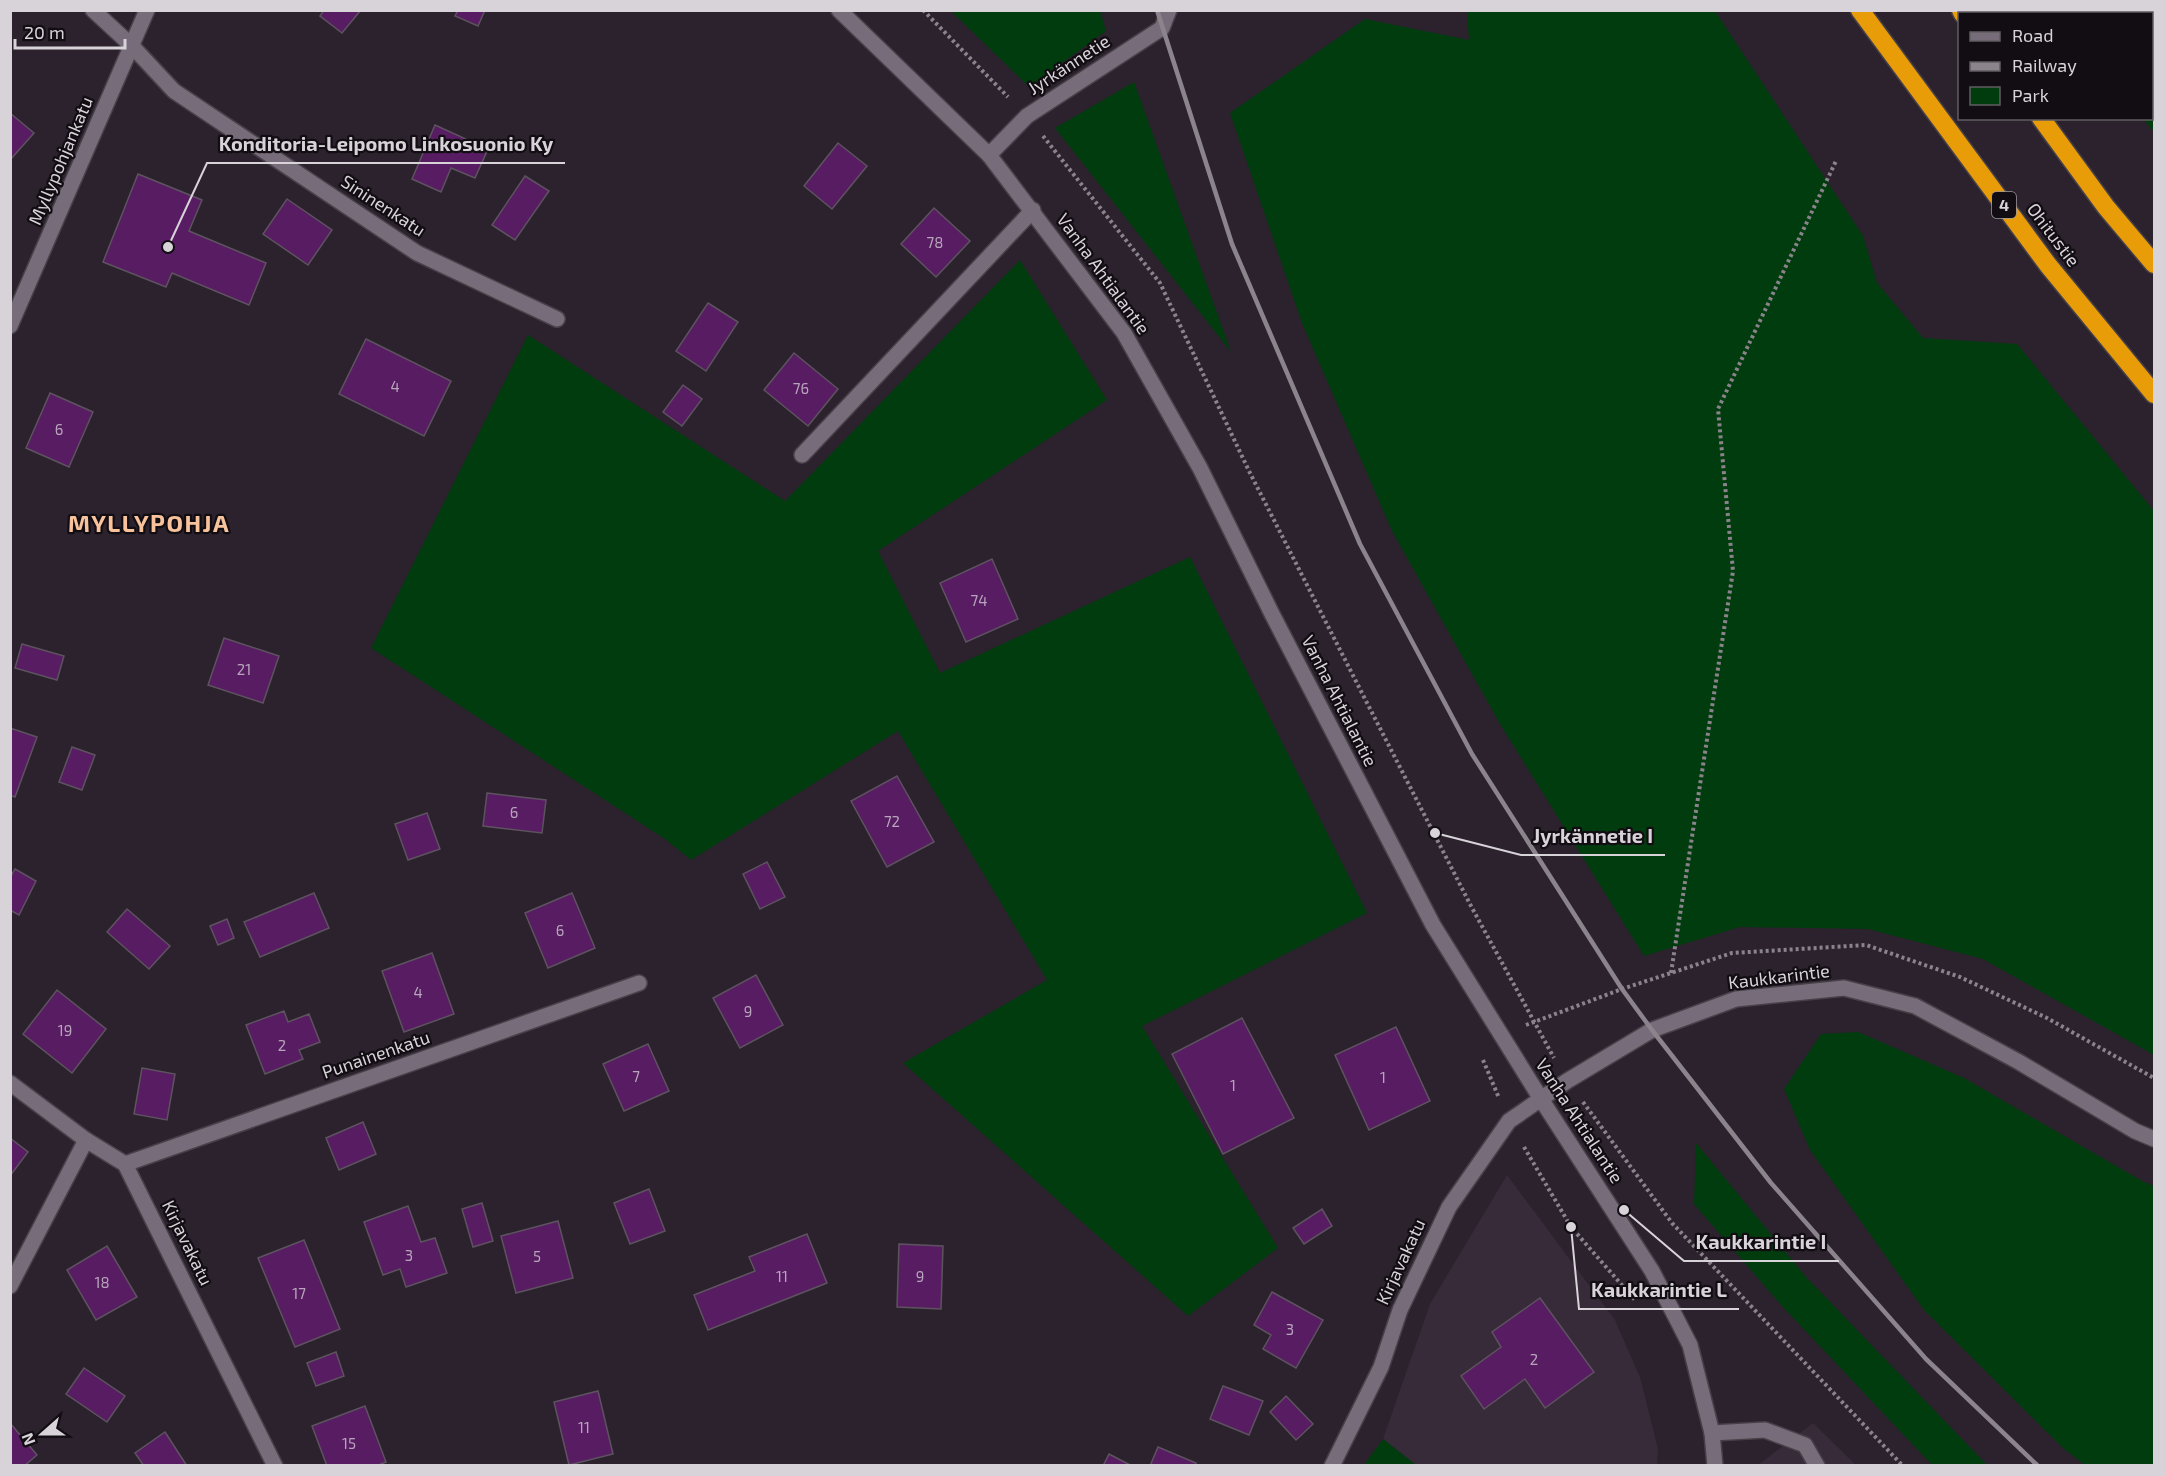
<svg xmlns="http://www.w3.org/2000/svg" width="2165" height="1476" font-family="'Exo 2',sans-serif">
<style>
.built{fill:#372a39}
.green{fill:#013c0e}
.building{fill:#571c62;stroke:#5d535f;stroke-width:1.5}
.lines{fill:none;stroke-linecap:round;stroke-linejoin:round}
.lane-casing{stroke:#474048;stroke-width:18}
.street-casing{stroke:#474048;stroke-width:18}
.secondary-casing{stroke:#474048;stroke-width:18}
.highway-casing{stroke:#474048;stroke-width:21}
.path{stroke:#8a838b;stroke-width:4;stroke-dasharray:3 3;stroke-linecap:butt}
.lane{stroke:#776c79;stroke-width:15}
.street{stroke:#776c79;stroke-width:15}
.secondary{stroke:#776c79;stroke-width:15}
.highway{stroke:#e89c07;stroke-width:18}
.rail{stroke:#8b848d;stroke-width:4.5}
.labels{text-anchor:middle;stroke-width:4.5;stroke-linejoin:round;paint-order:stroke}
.number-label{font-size:15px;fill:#b8a5bb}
.shield{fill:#110d12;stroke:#9c989d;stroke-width:1.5}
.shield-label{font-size:16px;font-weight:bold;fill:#d8d3d9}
.street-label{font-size:18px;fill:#d8d3d9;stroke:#110d12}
.district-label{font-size:24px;font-weight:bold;letter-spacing:1.5px;fill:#f8c39c;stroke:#110d12}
.leader{fill:none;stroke:#d8d3d9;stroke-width:2}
.callout-dot{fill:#d8d3d9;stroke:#110d12;stroke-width:2}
.callout-label{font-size:20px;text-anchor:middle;font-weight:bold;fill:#d8d3d9;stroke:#110d12;stroke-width:4.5;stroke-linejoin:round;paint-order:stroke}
</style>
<rect width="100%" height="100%" fill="#2b222d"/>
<!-- built -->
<g class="built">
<polygon points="1507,1175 1615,1320 1640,1377 1658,1449 1657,1465 1416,1465 1383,1439 1430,1304"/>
<polygon points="1813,1423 1856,1465 1758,1466 1758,1465"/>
</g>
<!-- green -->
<g class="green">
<polygon points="951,11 1100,11 1106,31 1029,87"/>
<polygon points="1467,11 1715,11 1863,236 1877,283 1923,338 2017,344 2154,511 2154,1055 1983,959 1868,929 1740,927 1644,956 1500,724 1392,531 1302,323 1230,113 1365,19 1469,40"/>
<polygon points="2055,11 2154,11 2154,132 2143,119 2152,118 2152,14 2058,14"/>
<polygon points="1134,82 1231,352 1055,128"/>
<polygon points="1020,260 1107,400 878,551 940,673 1190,557 1367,913 1142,1026 1278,1248 1188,1316 903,1063 1047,980 898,731 691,860 665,839 371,648 528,335 785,501"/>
<polygon points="1858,1032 1964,1078 2142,1181 2154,1186 2154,1465 2085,1465 2064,1449 1924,1310 1810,1150 1784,1089 1821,1034"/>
<polygon points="1696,1143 1806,1277 1987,1465 1932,1465 1781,1305 1694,1204"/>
<polygon points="1383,1439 1416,1465 1364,1465"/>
</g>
<!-- building -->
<g class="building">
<polygon points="324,10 361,10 342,33 320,16"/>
<polygon points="458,10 485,10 478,26 455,16"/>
<polygon points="10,113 34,133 10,160"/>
<polygon points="435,125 488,149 475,178 451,168 441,192 412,179"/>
<polygon points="838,143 867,166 832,209 804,186"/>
<polygon points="138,174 202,200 189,231 266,263 249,305 172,273 166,287 103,262"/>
<polygon points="525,176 549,191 515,240 492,225"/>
<polygon points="287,199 332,230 308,265 263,234"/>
<polygon points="934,208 970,241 936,277 901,244"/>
<polygon points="708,303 738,322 706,371 676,351"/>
<polygon points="366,339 451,381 424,436 339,394"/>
<polygon points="794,353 838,389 808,426 764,390"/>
<polygon points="683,385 702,399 682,426 663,412"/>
<polygon points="50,393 93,412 69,467 26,448"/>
<polygon points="992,559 1018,619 966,642 940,583"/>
<polygon points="224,638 279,656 263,703 208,685"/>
<polygon points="22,644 64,656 57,680 15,668"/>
<polygon points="10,728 37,737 15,797 10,795"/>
<polygon points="72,747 95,755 82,790 59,782"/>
<polygon points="897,776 934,842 887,867 851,801"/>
<polygon points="487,793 546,800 542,833 483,826"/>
<polygon points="427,813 440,849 408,860 395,824"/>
<polygon points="767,862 785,897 760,909 743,874"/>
<polygon points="15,869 36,881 19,915 10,910 10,878"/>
<polygon points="314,893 329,928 260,957 244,922"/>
<polygon points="572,893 595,948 548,968 525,913"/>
<polygon points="127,909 170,946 149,969 107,932"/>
<polygon points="227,919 234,938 218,945 210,926"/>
<polygon points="432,953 454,1014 404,1032 382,971"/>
<polygon points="756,975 783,1025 740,1048 713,998"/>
<polygon points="57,990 106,1029 72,1073 23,1034"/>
<polygon points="284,1011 288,1022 309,1014 320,1042 299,1050 303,1059 265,1074 246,1025"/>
<polygon points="1242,1018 1294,1118 1223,1154 1172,1054"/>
<polygon points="1396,1027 1430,1101 1369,1130 1335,1055"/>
<polygon points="648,1044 669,1091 624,1111 603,1064"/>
<polygon points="142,1068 175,1074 167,1120 134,1114"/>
<polygon points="363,1122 376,1154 339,1170 326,1138"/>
<polygon points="10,1138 28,1152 10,1176"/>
<polygon points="649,1189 665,1231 630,1244 614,1203"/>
<polygon points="482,1203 493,1241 473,1247 462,1209"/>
<polygon points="408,1206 421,1242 435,1238 447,1273 406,1287 400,1269 383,1275 364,1222"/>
<polygon points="1322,1209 1332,1226 1304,1244 1293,1228"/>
<polygon points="558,1221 573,1278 516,1293 501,1236"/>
<polygon points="807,1234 827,1283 708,1330 694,1295 755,1271 749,1257"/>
<polygon points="304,1240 340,1329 295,1347 258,1258"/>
<polygon points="899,1244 943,1246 941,1309 897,1307"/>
<polygon points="107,1246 137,1297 96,1320 67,1270"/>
<polygon points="1272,1292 1323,1320 1296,1368 1263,1349 1271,1335 1254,1325"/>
<polygon points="1540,1298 1594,1372 1545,1408 1525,1379 1484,1409 1461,1376 1501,1347 1492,1332"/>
<polygon points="336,1352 344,1376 316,1386 307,1363"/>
<polygon points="84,1368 125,1396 107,1422 66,1394"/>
<polygon points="1223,1386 1263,1401 1249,1435 1210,1419"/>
<polygon points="598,1391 613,1454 569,1465 554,1402"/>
<polygon points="1286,1396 1313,1424 1296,1440 1270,1412"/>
<polygon points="365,1406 386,1462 376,1466 327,1466 312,1426"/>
<polygon points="10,1423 37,1455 24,1466 10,1466"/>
<polygon points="165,1432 187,1466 144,1466 135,1453"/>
<polygon points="1158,1447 1196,1463 1196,1466 1150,1466"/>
<polygon points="1109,1454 1132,1466 1103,1466"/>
</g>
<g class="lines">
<!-- lane casing -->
<g class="lane-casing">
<g id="lane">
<polyline points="802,455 1033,210"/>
<polyline points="1712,1433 1765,1430 1805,1445 1817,1466"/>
</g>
</g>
<!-- street casing -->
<g class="street-casing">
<g id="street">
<polyline points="93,10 132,46 174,91 417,253 557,319"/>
<polyline points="989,155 1027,116 1162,28 1169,10"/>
<polyline points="10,326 147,10"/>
<polyline points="10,1083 86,1140 125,1164 275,1466"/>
<polyline points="125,1164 639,983"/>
<polyline points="10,1286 86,1140"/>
<polyline points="1332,1466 1381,1367 1400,1310 1449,1207 1509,1121 1567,1081 1652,1030 1736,999 1844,988 1915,1006 2019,1062 2135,1131 2154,1139"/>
</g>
</g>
<!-- secondary casing -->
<g class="secondary-casing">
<polyline id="secondary" points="839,10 989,155 1124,333 1200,468 1271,612 1433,925 1541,1099 1652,1271 1690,1345 1712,1433 1715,1466"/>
</g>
<!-- highway casing -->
<g class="highway-casing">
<g id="highway">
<polyline points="1860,10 2048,265 2154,394"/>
<polyline points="1961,10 1963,14"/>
<polyline points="2041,118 2106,207 2154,264"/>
</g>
</g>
<!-- path -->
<g class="path">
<polyline points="923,10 1008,97"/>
<polyline points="1043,136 1160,283 1249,471 1364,697 1471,906 1554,1058"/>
<polyline points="1671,973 1733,571 1718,409 1836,161"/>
<polyline points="1526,1025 1622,989 1732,953 1866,945 1960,977 2047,1018 2154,1078"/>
<polyline points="1483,1060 1499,1098"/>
<polyline points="1583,1102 1672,1223 1903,1466"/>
<polyline points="1524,1147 1571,1227 1635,1300"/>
</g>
<!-- lane -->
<use href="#lane" class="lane"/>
<!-- street -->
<use href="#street" class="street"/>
<!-- secondary -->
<use href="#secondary" class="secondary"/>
<!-- highway -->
<use href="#highway" class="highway"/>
<!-- rail -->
<polyline class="rail" points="1157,10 1232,244 1360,544 1472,754 1622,989 1652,1030 1771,1183 1926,1359 2038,1466"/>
</g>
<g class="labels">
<!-- number labels -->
<g class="number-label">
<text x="935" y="248">78</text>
<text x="395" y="392">4</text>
<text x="801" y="394">76</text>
<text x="59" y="435">6</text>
<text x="979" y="606">74</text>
<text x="244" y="675">21</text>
<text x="514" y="818">6</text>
<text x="892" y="827">72</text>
<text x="560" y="936">6</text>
<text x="418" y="998">4</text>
<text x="748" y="1017">9</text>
<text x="65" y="1036">19</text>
<text x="282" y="1051">2</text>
<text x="636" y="1082">7</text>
<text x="1383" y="1083">1</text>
<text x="1233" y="1091">1</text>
<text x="409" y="1261">3</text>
<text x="537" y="1262">5</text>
<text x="782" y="1282">11</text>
<text x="920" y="1282">9</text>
<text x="102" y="1288">18</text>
<text x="299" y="1299">17</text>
<text x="1290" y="1335">3</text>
<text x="1534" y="1365">2</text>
<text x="584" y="1433">11</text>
<text x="349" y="1449">15</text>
</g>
<!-- shield labels -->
<rect class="shield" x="1992" y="192" width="24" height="26" rx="4.5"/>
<g class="shield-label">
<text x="2004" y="211">4</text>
</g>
<!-- street labels -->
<g class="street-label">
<text transform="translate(1069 65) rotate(-33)" y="6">Jyrkännetie</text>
<text transform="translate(61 161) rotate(-67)" y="6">Myllypohjankatu</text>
<text transform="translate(383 206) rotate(33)" y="6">Sininenkatu</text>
<text transform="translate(2053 235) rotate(53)" y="6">Ohitustie</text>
<text transform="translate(1103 274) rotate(54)" y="6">Vanha Ahtialantie</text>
<text transform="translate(1339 701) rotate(63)" y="6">Vanha Ahtialantie</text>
<text transform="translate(1779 977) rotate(-7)" y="6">Kaukkarintie</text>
<text transform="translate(376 1055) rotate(-19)" y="6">Punainenkatu</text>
<text transform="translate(1579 1121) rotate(57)" y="6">Vanha Ahtialantie</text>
<text transform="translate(187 1243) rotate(64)" y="6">Kirjavakatu</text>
<text transform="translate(1401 1262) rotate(-65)" y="6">Kirjavakatu</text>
</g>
<!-- district labels -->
<g class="district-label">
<text x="149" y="532">MYLLYPOHJA</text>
</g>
</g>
<!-- callouts -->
<path class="leader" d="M168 247L207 163H565M1435 833L1521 855H1665M1624 1210L1684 1261H1839M1571 1227L1579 1309H1739"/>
<g class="callout-dot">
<circle cx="168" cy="247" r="6"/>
<circle cx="1435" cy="833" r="6"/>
<circle cx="1624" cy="1210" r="6"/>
<circle cx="1571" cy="1227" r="6"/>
</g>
<g class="callout-label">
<text x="386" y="151">Konditoria-Leipomo Linkosuonio Ky</text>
<text x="1593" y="843">Jyrkännetie I</text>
<text x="1761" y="1249">Kaukkarintie I</text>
<text x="1659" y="1297">Kaukkarintie L</text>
</g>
<!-- border -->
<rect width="2165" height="1476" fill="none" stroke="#d8d3d9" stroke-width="24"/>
<!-- legend -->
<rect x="1958" y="12" width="195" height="108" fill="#110d12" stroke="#615c62" stroke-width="1.5"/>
<rect x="1970" y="32" width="30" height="9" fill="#776c79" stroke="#615c62" stroke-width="1.5"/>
<text x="2012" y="42" font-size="18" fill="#d8d3d9">Road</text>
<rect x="1970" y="62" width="30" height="9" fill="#8b848d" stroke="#615c62" stroke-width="1.5"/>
<text x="2012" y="72" font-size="18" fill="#d8d3d9">Railway</text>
<rect x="1970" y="87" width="30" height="18" fill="#013c0e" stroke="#615c62" stroke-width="1.5"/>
<text x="2012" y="102" font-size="18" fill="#d8d3d9">Park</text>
<!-- north arrow -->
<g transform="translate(42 1434) rotate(249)" stroke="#110d12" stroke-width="4.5" paint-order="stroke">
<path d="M0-4.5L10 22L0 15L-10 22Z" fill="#d8d3d9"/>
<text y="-9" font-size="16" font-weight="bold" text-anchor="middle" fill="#d8d3d9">N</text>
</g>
<!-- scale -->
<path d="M15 39v9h110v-9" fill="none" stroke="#d8d3d9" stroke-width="3"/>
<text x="24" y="39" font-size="18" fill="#d8d3d9" stroke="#110d12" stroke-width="4.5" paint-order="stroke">20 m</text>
</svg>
